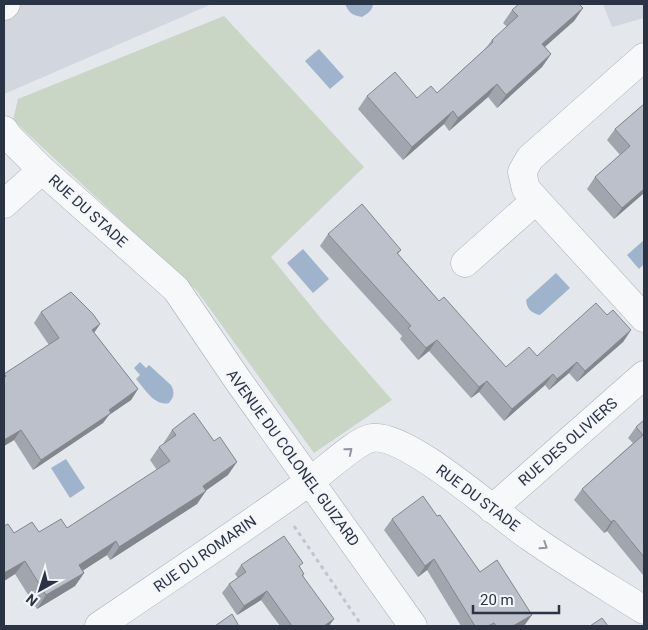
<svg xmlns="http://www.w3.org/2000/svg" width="648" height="630" font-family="Roboto,sans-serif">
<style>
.built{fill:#d2d6de}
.green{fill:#c9d6c5}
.water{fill:#9fb4cc}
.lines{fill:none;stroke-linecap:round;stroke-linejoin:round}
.minor-casing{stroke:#a9aeb7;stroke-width:29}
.path{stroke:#c2c5cb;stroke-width:3;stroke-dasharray:4 4;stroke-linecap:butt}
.minor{stroke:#f7f8fa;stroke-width:28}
.wall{fill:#a1a5ae}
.shaded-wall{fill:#83868d}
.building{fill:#bbc0ca;stroke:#83868d}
.oneway{stroke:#9196a0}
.labels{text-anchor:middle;stroke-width:4;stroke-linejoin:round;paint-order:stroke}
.street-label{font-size:15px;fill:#2b3445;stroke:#f4f6f9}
</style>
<rect width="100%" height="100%" fill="#e4e7ec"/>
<!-- built -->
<g class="built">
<polygon points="4,4 212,4 4,94"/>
<polygon points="603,4 644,4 644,18 612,27"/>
</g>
<!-- green -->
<polygon class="green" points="224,16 364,167 271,257 323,321 392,400 314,453 197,291 13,120 18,99"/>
<!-- water -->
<g class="water">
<path d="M 345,4 L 373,4 C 373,10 367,14 362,17 C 352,15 349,13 345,4 Z"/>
<polygon points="319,49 344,77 330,89 305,61"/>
<polygon points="644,240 644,264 639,269 627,255"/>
<polygon points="303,249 329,279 313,293 287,263"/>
<path d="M 556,273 L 570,288 L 540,315 C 531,313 527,309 526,300 Z"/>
<path d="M 140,362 L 146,368 L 149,365 L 171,385 C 175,392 174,397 169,403 C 155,407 144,388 136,379 L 140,375 L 134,368 Z"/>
<polygon points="66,459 85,488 70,498 51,468"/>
</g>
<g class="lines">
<!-- minor casing -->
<g class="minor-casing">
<g id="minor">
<polyline points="4,6 6,4"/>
<polyline points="644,57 530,158 522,172 526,189 644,318"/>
<polyline points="4,130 9,137 42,170 176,289 237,379 413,626"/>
<polyline points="4,204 42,170"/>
<polyline points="465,263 536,200"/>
<polyline points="492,509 644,375"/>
<path d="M 99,626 C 169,578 241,531 310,481 C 325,471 357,440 372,438 C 406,432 499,516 530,537 C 567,563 606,586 644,610"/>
</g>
</g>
<!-- path -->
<polyline class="path" points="294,526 362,626"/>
<!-- minor -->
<use href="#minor" class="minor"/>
</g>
<!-- wall -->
<g class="wall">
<polygon points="583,8 574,21 545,47 551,54 542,67 497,108 488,97 449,131 444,124 403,160 358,109 367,96 417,98 437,93 485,49 492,40 507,27 503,23 512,10"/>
<polygon points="644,104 644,193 614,219 587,189 595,177 620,155 607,140 615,129"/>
<polygon points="328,234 401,250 398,254 439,301 506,367 537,356 607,315 631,330 623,342 577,382 569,373 549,390 545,385 504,421 479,392 471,398 429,351 418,360 400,339 402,336 320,246"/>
<polygon points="41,312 100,324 94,333 138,389 131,400 109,415 103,423 33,470 14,440 4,446 4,375 49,345 34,323"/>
<polygon points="644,420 644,574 643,575 607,531 604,533 574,500 582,489 633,443 628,438 636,427"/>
<polygon points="172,430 228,475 206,490 197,504 110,560 107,555 83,570 84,573 75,586 37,609 15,574 4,581 4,526 14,533 39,532 67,528 157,470 150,460 159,447 163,444"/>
<polygon points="437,516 480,572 524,626 461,626 427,570 418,577 384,530 392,519"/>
<polygon points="241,565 300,567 304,574 303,576 329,626 280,626 261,600 237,615 222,593 229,584 238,578 235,574"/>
</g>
<!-- shaded-wall -->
<g class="shaded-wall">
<polygon points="583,8 574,21 533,57 542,44"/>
<polygon points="551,54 542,67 497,108 506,95"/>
<polygon points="497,84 488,97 449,131 458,118"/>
<polygon points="453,111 444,124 403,160 412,147"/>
<polygon points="644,189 644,193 614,219 622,208"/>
<polygon points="100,324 93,334 92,330"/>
<polygon points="631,330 623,342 577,382 585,371"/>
<polygon points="437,340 429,351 418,360 426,348"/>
<polygon points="577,362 569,373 549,390 557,379"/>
<polygon points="553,374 545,385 504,421 512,409"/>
<polygon points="487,381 479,392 471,398 479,387"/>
<polygon points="138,389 131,400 109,415 103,423 33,470 41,460"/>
<polygon points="21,430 14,440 4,446 4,440"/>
<polygon points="237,462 228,475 194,499 206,491 197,504 110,560 119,547"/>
<polygon points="614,520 607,531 604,533 611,522"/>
<polygon points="116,541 107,555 70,579 79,565"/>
<polygon points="434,559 427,570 418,577 425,566"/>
<polygon points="25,561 15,574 4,581 4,573"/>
<polygon points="84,573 75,586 37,609 46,595"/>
<polygon points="267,591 261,600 237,615 244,606"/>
<polygon points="532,615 524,626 513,626"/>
<polygon points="334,619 329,626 324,626"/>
</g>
<!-- building -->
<g class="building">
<polygon points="519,4 579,4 583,8 542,44 551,54 506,95 497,84 458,118 453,111 412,147 367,96 395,72 417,98 431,86 437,93 493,42 492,40 518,16 512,10"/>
<polygon points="644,104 644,189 622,208 595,177 630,146 615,129"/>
<polygon points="362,204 401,250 397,253 439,301 444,297 506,367 529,347 537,356 596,303 607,315 613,310 631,330 585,371 577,362 557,379 553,374 512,409 487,381 479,387 437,340 426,348 408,328 411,326 328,234"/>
<polygon points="71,292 93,314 100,324 92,330 138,389 109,410 111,413 41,460 21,430 4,440 4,378 6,376 4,374 59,338 41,312"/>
<polygon points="194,413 214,441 220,437 237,462 203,486 206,491 119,547 116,541 79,565 84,573 46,595 25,561 4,573 4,526 8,524 14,533 32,522 39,532 61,519 67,528 170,461 159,447 176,435 172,430"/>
<polygon points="644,420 644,557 614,520 611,522 582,489 643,435 636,427"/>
<polygon points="423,496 437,516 440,515 480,572 497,560 532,615 513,626 496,626 494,623 488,626 475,626 434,559 425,566 392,519"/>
<polygon points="284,536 303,563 299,566 304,574 302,575 334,619 324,626 292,626 267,591 244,606 229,584 246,572 241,565"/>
<polygon points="232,614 239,626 215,626"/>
<polygon points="602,618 608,626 590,626"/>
</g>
<!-- one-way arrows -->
<defs><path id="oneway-chevron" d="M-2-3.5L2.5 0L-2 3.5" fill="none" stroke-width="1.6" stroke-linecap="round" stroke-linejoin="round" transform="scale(1.25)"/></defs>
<g class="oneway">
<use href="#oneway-chevron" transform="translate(349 451) rotate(-39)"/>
<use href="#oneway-chevron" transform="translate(544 546) rotate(33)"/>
</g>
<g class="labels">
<!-- street labels -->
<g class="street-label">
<text transform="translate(88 211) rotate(42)" y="5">RUE DU STADE</text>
<text transform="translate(568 442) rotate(-41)" y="5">RUE DES OLIVIERS</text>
<text transform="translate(293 458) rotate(54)" y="5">AVENUE DU COLONEL GUIZARD</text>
<text transform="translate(478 498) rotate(37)" y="5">RUE DU STADE</text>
<text transform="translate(205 554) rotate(-35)" y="5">RUE DU ROMARIN</text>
</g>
</g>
<!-- border -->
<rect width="648" height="630" fill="none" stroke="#2b3445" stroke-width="10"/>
<!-- north arrow -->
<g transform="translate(40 590) rotate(219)" stroke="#f4f6f9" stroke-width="4" paint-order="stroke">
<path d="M0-4L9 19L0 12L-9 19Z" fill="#2b3445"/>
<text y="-8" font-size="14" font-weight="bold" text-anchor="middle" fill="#2b3445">N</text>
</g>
<!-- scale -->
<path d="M473 605v8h86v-8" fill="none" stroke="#2b3445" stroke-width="2.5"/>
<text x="480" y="605" font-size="15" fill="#2b3445" stroke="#f4f6f9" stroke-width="4" paint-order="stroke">20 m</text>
</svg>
